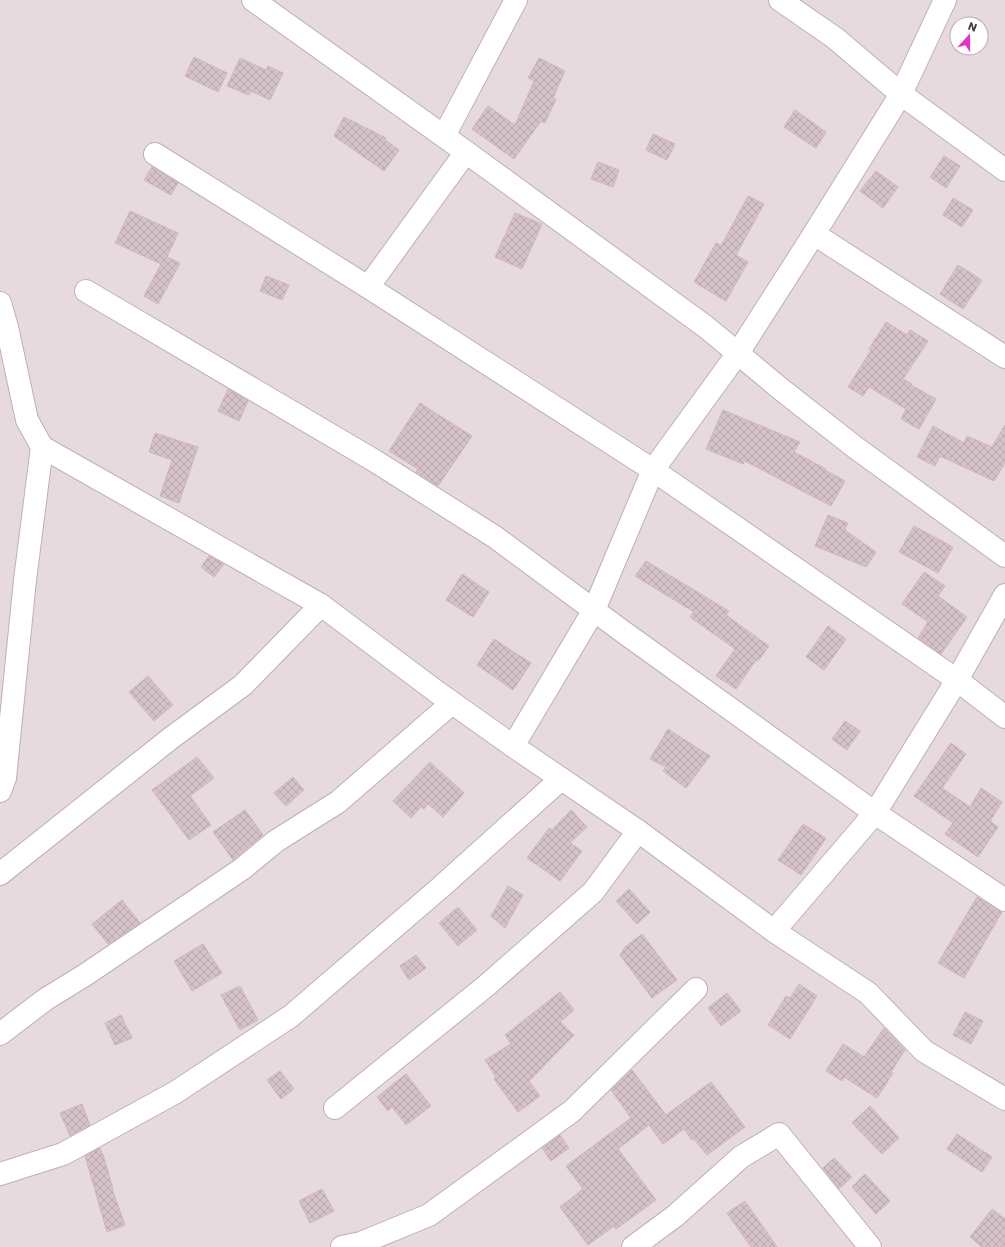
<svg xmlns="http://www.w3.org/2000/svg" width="1005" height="1247" font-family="Poppins,sans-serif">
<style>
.residential{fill:#e7dade;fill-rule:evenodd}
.building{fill:url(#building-cross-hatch);stroke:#cfb6c0}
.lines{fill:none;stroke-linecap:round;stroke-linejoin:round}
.street-casing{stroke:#bfafb5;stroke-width:24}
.street{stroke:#fff;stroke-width:22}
</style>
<defs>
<pattern id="building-cross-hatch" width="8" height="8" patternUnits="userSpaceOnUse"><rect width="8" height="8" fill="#d5c2c9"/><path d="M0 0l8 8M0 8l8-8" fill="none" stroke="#b8a7ae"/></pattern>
</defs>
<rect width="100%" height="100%" fill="#f4ebee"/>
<!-- residential -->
<path class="residential" d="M 0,0 L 1005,0 L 1005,1247 L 0,1247 ZM 957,24 L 981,24 L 981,48 L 957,48 Z"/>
<!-- building -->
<g class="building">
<polygon points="194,57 227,73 218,92 185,76"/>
<polygon points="240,58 266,70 268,66 283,73 270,100 251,91 249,95 227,86"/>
<polygon points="539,58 565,71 553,98 556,99 545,123 541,121 514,159 472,129 488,106 515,125 534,81 528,78"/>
<polygon points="795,110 826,132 816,148 784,127"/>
<polygon points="344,117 386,138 385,140 399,150 384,171 334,136"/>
<polygon points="653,134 675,144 667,160 646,150"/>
<polygon points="944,156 960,166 946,188 930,177"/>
<polygon points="598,162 619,170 613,187 591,179"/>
<polygon points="152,167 178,183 171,195 144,180"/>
<polygon points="876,171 898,187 883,208 860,191"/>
<polygon points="748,196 764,204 736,255 748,262 726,301 694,282 716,243 721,246"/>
<polygon points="953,198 973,210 962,227 943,215"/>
<polygon points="130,211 178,233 167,257 180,263 158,304 144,296 161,264 115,243"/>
<polygon points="515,213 542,224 522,269 495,257"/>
<polygon points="958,265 982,280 963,309 940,294"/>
<polygon points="266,276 289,285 282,300 260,291"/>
<polygon points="886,322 907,335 910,330 928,341 903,379 912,384 911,385 936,399 919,429 901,419 906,409 869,387 863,396 848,387 871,350 869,349"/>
<polygon points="228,389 248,401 239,421 218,411"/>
<polygon points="420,403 472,436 438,486 416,472 418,469 389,451"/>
<polygon points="723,410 800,442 794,452 826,469 825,470 845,481 831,506 745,461 743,464 706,449"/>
<polygon points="1005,425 1005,463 994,481 940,456 935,466 917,457 933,426 964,443 967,436 992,447"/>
<polygon points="155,433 198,447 179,503 160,496 172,460 149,452"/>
<polygon points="828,515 848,523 845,530 876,552 866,567 815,546"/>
<polygon points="914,526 953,547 938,573 899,552"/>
<polygon points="209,556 224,564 214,577 201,567"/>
<polygon points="646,561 729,611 726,615 769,646 758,661 756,660 736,689 716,676 735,649 690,617 694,612 635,576"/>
<polygon points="924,572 945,586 938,596 967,617 941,654 918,638 928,622 902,604"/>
<polygon points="462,574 489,592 473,617 446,600"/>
<polygon points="828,626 846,639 824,670 806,657"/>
<polygon points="494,639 531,663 513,690 477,665"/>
<polygon points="148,676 173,705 154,721 129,692"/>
<polygon points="845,721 860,731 847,750 832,739"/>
<polygon points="668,729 710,756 686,788 663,771 666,767 650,759"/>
<polygon points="951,743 966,754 942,788 970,807 981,788 1002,802 990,821 998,827 978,857 945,834 953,823 914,796"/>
<polygon points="197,757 214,778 190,796 211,825 189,840 152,790"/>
<polygon points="430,762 464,793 443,817 428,804 424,809 421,807 411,818 393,801"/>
<polygon points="293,777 304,790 286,806 274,793"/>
<polygon points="245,810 263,835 233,860 213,832"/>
<polygon points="571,810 587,827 570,843 582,851 560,881 527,858 549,828 552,830"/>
<polygon points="803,824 826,838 801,875 778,860"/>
<polygon points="508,886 523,895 505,928 491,916"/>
<polygon points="629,889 650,912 637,924 616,901"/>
<polygon points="977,897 1002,912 964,978 938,963"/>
<polygon points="122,900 140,923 108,944 92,924"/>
<polygon points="458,907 477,930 458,946 439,923"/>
<polygon points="642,934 677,980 652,998 620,955 625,947"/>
<polygon points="203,944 222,973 192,991 174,961"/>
<polygon points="416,955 426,968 409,980 400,966"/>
<polygon points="799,984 817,996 790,1039 768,1025 786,996 790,998"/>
<polygon points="240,986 258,1020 240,1030 221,995"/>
<polygon points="560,992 574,1010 560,1022 574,1035 529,1081 540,1096 518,1112 494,1079 496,1077 485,1060 511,1044 505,1035"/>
<polygon points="727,993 741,1011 721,1026 708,1008"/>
<polygon points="965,1012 983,1021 971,1044 953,1035"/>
<polygon points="121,1015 132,1038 115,1045 105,1023"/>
<polygon points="884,1028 905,1050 891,1072 893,1073 877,1098 844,1077 842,1081 826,1071 843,1044 864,1057"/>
<polygon points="632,1070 666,1115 711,1082 745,1127 707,1155 693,1138 692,1140 684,1129 663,1144 649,1125 618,1149 656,1200 616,1229 614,1226 588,1245 560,1207 583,1189 566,1166 631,1118 611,1090"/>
<polygon points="280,1071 294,1089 281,1099 267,1080"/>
<polygon points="406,1074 431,1106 406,1125 392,1107 388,1111 377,1097"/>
<polygon points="82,1104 90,1125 70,1136 60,1113"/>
<polygon points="870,1106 899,1138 882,1154 852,1123"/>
<polygon points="957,1134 992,1157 982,1172 947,1149"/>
<polygon points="560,1135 569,1148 551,1161 542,1148"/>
<polygon points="100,1148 102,1154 103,1154 113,1189 112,1189 125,1225 107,1232 85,1156"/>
<polygon points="834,1158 852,1177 839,1189 823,1168"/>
<polygon points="865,1174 890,1201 876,1214 852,1187"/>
<polygon points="322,1189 334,1211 310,1223 299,1201"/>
<polygon points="745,1201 777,1247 751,1247 727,1213"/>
<polygon points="992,1209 1005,1219 1005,1247 982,1247 970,1237"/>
</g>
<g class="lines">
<!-- street casing -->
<g class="street-casing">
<g id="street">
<polyline points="253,0 466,152 706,327 782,390 856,448 1005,556"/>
<polyline points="780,0 835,38 901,94 1005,170"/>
<polyline points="444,136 516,0"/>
<polyline points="155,154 368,287 653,470 957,680 1005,717"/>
<polyline points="814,234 1005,357"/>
<polyline points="368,287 466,152"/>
<polyline points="86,291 375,461 495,537 622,631 875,813 1005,900"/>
<polyline points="0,303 7,327 27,420 42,447 321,605 437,692 513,746 638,831 774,931 868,993 924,1051 1005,1099"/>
<polyline points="513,746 594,610 653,470 738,353 814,234 901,94 945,0"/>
<polyline points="0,791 5,778 25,580 42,447"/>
<polyline points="0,874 171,738 243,685 321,605"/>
<polyline points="774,931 875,813 957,680 1005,595"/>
<polyline points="0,1034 46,999 85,975 242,869 276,841 338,802 452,703"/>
<polyline points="335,1108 486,986 593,892 638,831"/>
<polyline points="0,1174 63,1154 176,1092 291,1016 441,887 561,779"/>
<polyline points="342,1247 361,1243 429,1215 572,1111 696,989"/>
<polyline points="633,1247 675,1216 741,1157 779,1134 870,1247"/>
</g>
</g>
<!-- street -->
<use href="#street" class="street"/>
</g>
<!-- north arrow -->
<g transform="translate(969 36) rotate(21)"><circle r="19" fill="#ffffff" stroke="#b6b0b2"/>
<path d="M0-3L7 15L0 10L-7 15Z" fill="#e531cc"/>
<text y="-6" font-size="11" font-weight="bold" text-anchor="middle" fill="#483a3f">N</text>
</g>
</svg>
